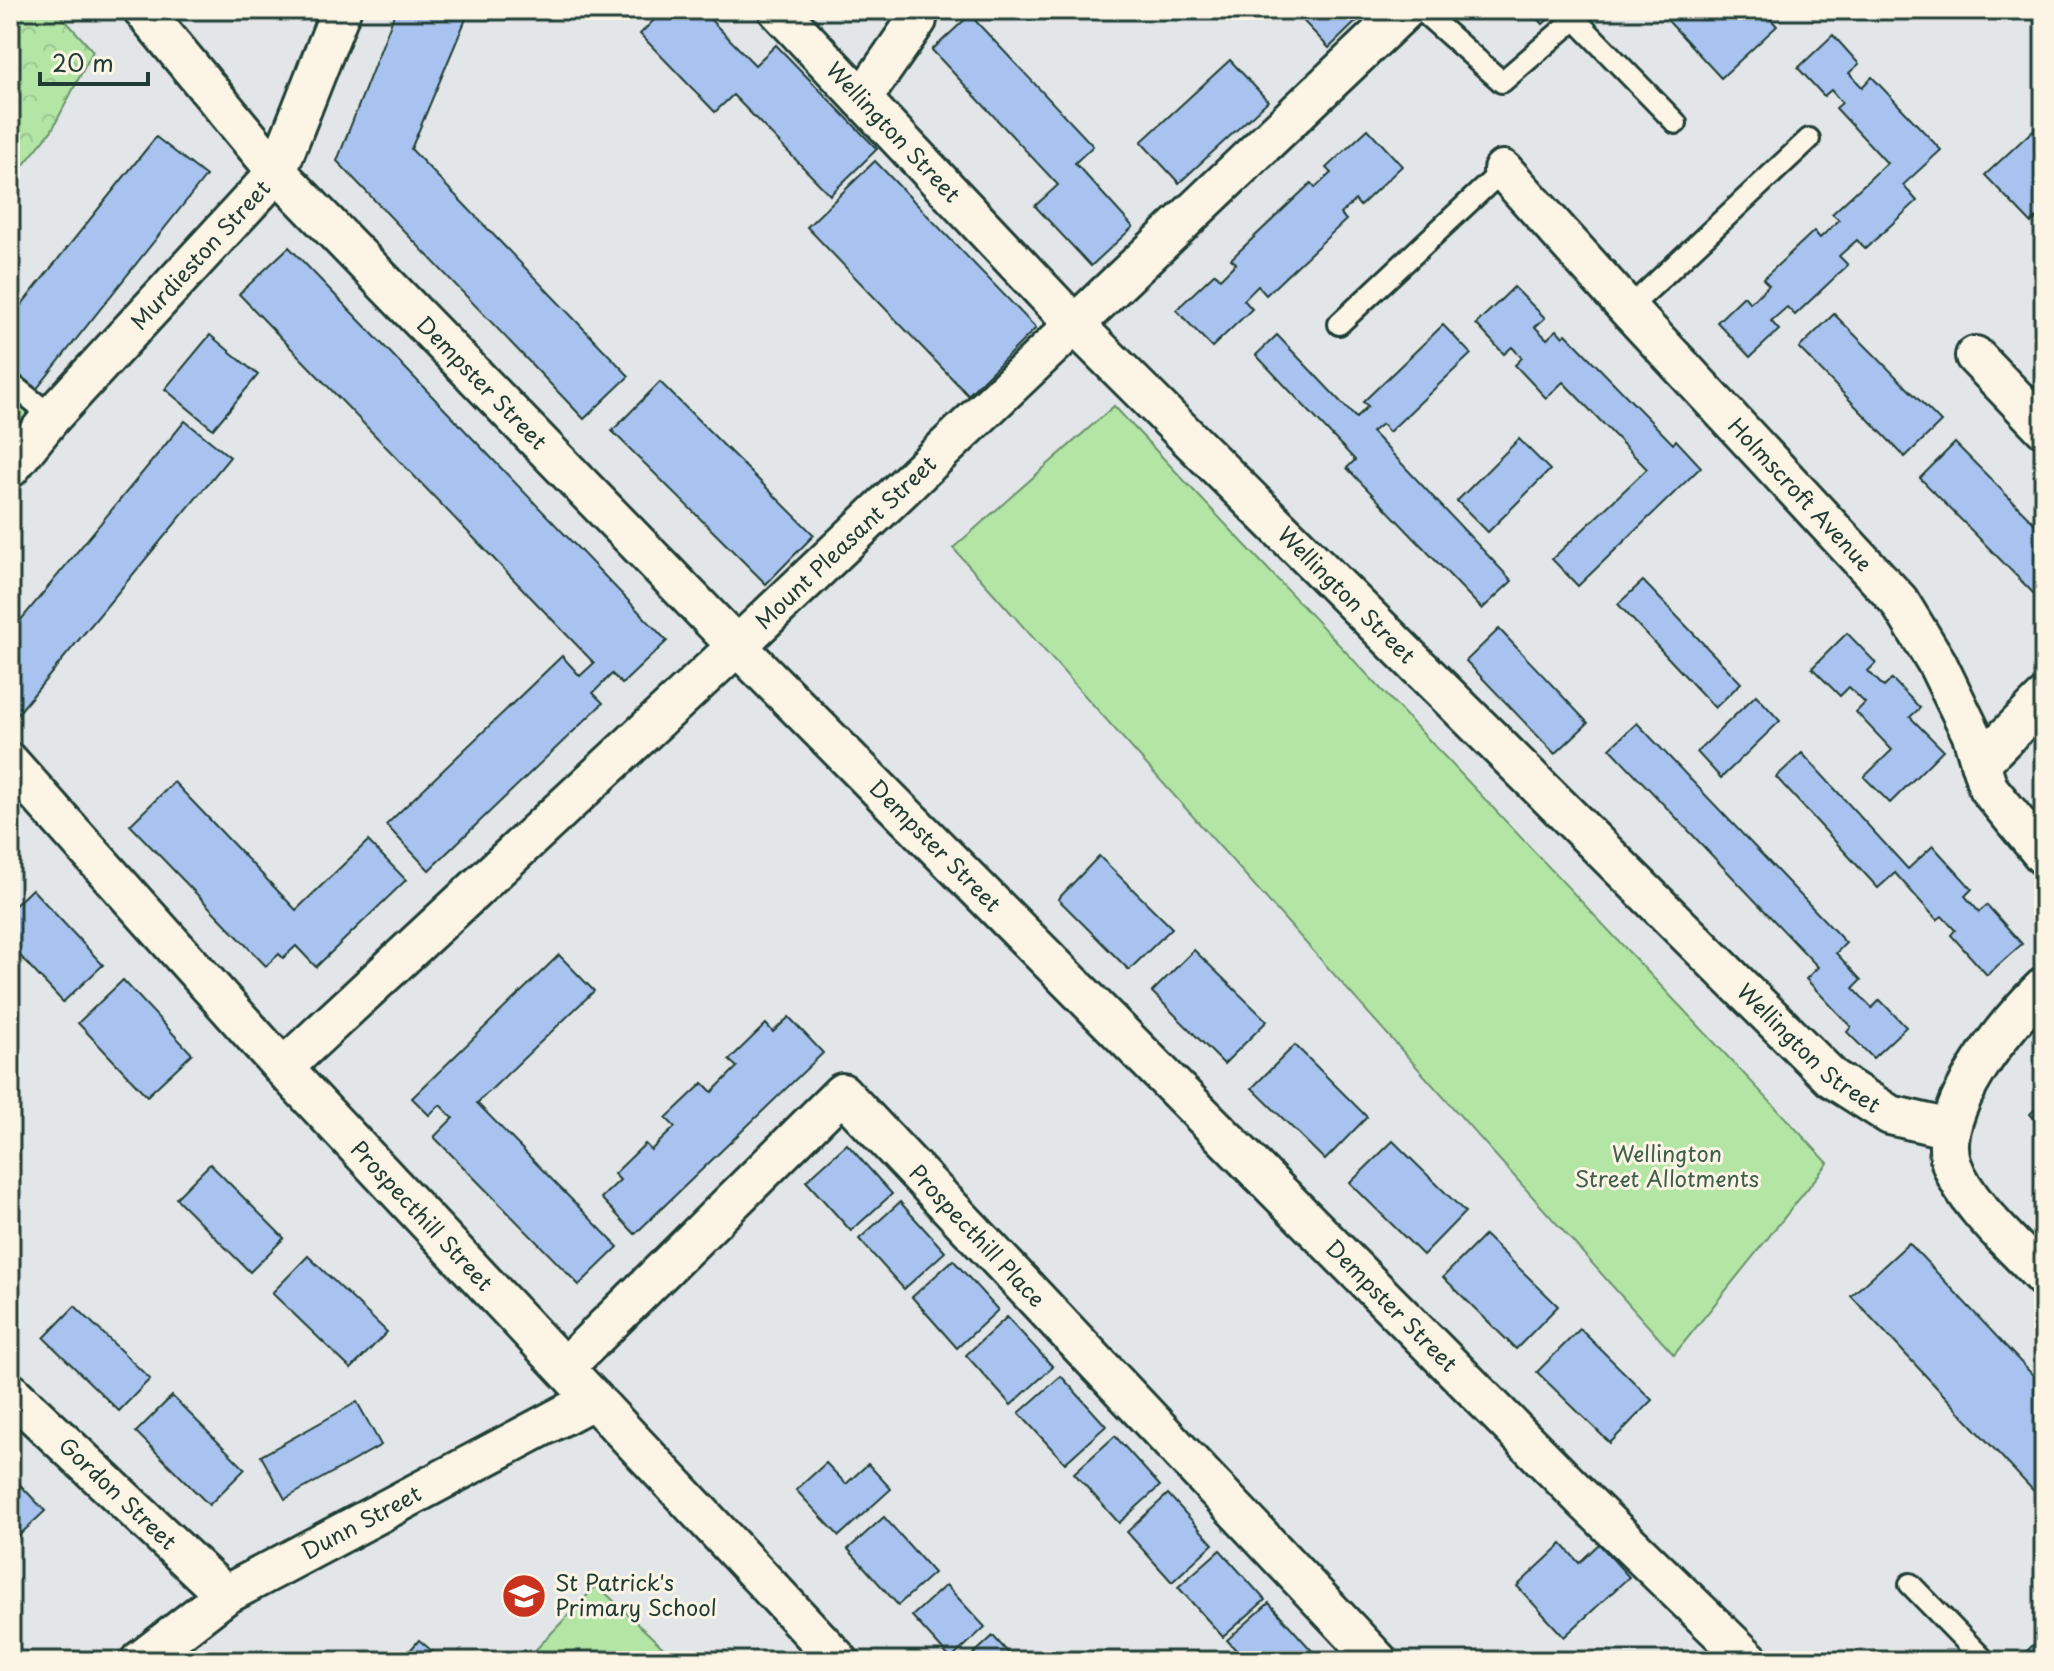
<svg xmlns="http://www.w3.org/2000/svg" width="2054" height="1671" font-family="'Playpen Sans',sans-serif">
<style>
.park{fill:url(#park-crowns);stroke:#69916c;stroke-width:2}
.garden{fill:#b3e5a5;stroke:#69916c;stroke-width:2}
.building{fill:#a9c3f0;stroke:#1f3d34;stroke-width:2}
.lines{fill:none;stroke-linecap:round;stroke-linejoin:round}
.lane-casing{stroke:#1f3d34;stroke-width:26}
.street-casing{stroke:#1f3d34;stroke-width:44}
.lane{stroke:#fcf5e5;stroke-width:20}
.street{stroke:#fcf5e5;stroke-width:38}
.labels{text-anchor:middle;stroke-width:6;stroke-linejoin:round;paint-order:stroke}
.street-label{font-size:22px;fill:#1f3d34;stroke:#fcf5e5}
.park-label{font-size:22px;fill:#3d5f4b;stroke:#fcf5e5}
.poi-label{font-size:22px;fill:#1f3d34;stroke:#fcf5e5;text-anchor:start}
</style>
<defs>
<pattern id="park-crowns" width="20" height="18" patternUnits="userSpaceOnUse" patternTransform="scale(2)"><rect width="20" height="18" fill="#b3e5a5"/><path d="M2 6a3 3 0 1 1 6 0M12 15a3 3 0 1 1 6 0" fill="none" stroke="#9ac58f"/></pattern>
</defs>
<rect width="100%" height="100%" fill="#e3e6e8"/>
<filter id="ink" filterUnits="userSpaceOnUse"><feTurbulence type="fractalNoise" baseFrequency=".0125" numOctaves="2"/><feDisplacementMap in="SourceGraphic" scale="16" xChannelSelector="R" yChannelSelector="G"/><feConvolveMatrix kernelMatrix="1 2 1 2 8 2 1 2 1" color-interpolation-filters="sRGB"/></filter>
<g filter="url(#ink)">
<!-- park -->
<g class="park">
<polygon points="10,10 56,10 93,51 52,130 10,182"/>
<polygon points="10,368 21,378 38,433 10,468"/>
</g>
<!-- garden -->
<g class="garden">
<polygon points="1114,406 1828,1163 1674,1355 953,548"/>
<polygon points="597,1585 677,1661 525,1661"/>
</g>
<!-- building -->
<g class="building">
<polygon points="396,10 457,10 466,19 411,149 629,376 584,419 337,161"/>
<polygon points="652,10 701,10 755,65 776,45 877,149 830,195 733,95 715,112 640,34 658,16"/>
<polygon points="1293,10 1368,10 1329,48"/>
<polygon points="1530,10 1558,10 1543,24"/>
<polygon points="1658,10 1762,10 1777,26 1721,78"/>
<polygon points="970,15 1093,146 1075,163 1133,227 1091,266 1035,206 1058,185 932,50"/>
<polygon points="1833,35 1859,64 1849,73 1862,87 1872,77 1941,150 1903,185 1917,201 1865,249 1857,240 1839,256 1848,265 1795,315 1787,307 1771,321 1779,330 1750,357 1717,322 1744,296 1750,303 1769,285 1763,279 1814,231 1820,238 1839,220 1832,214 1887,163 1836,108 1842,103 1831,90 1824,96 1798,68"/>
<polygon points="1230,60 1268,101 1179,183 1141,142"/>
<polygon points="2044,120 2044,211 2031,223 1985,175"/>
<polygon points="1368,129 1402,166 1360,206 1355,200 1341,214 1346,220 1266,295 1258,286 1244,300 1252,309 1212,347 1176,310 1215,273 1220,279 1236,263 1231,259 1311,183 1315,188 1331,173 1326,168"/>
<polygon points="156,137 206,176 35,391 10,371 10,319"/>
<polygon points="875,161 1036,328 968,395 807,227"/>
<polygon points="289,247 667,641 622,684 612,674 593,693 603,703 429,870 386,825 562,656 580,676 594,663 239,294"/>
<polygon points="1514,287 1545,318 1535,327 1547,339 1557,330 1563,337 1566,334 1673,444 1676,440 1701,467 1578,586 1552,559 1647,469 1563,382 1546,398 1515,365 1522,358 1512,347 1504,354 1476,324"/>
<polygon points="1834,314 1941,422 1905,457 1799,348"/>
<polygon points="1443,325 1471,354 1389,432 1382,424 1372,432 1512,581 1482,609 1347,468 1355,460 1256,355 1277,335 1356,418 1368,406 1363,402"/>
<polygon points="210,335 258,375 213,429 165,389"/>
<polygon points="660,382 814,535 766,584 612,431"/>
<polygon points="185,421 230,457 15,717 10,713 10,633"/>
<polygon points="1519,439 1550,470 1488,532 1457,501"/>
<polygon points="1955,443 2044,533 2044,604 1920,478"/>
<polygon points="1643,581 1741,683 1715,708 1618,604"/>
<polygon points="1499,629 1588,723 1555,754 1466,661"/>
<polygon points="1847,633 1876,663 1868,671 1884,687 1892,679 1920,708 1910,717 1943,750 1890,803 1864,777 1892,750 1856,712 1865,703 1849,687 1840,696 1812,668"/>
<polygon points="1756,695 1780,721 1721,778 1697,752"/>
<polygon points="1637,723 1846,943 1836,953 1861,980 1853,988 1872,1008 1880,1000 1906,1027 1873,1058 1847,1032 1851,1027 1806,979 1818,967 1610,748"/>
<polygon points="1802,753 1908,869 1933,846 1972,889 1965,896 1979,912 1987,905 2022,944 1987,975 1951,935 1955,930 1942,916 1937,920 1895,873 1878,888 1776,777"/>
<polygon points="174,782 296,910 368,841 406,880 316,967 296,946 283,958 279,954 266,966 130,825"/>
<polygon points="1099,856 1172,928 1129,970 1058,899"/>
<polygon points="32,889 103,965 63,1002 10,945 10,910"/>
<polygon points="1194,950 1267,1021 1224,1064 1152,992"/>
<polygon points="559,955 594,991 477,1103 618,1247 579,1285 434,1137 453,1118 440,1105 429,1115 412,1098"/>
<polygon points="123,980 192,1054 147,1096 78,1023"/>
<polygon points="789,1017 823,1053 635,1234 601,1198 620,1180 614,1174 645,1144 651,1150 675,1127 666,1118 703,1083 712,1092 737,1067 729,1060 766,1024 773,1032"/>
<polygon points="1295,1045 1367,1117 1325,1160 1252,1088"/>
<polygon points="2044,1101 2044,1129 2030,1114"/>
<polygon points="1393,1141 1465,1212 1423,1255 1350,1183"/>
<polygon points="847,1144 892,1194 851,1231 806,1181"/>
<polygon points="210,1164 284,1238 250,1272 176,1198"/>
<polygon points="900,1202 945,1252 904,1289 859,1239"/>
<polygon points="1485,1235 1558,1306 1516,1349 1443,1277"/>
<polygon points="1909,1243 2044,1387 2044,1502 1851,1296"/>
<polygon points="308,1256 387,1332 351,1369 272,1293"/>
<polygon points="953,1260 998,1310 957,1348 912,1297"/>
<polygon points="75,1306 150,1379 119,1411 44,1338"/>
<polygon points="1007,1317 1053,1367 1011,1405 966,1355"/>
<polygon points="1580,1329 1652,1400 1610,1443 1537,1372"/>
<polygon points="1061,1376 1106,1426 1065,1463 1019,1413"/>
<polygon points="172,1396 245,1469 209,1505 136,1432"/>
<polygon points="357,1402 381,1445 285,1499 261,1456"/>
<polygon points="1115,1436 1160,1486 1119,1523 1074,1473"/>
<polygon points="826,1463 846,1484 868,1464 891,1489 839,1536 796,1490"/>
<polygon points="10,1474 45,1511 13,1541 10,1538"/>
<polygon points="1168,1494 1213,1544 1172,1582 1127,1532"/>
<polygon points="884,1517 934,1573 898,1605 848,1549"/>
<polygon points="1562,1544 1579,1563 1599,1544 1629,1577 1564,1637 1517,1586"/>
<polygon points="1220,1550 1265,1600 1223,1637 1178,1587"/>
<polygon points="946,1585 985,1627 951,1659 912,1616"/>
<polygon points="1269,1603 1314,1653 1305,1661 1246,1661 1227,1640"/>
<polygon points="2044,1634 2044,1661 2035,1661 2026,1652"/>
<polygon points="993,1636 1016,1661 966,1661"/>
<polygon points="419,1640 444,1661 401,1661"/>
</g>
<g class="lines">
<!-- lane casing -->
<g class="lane-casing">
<g id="lane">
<polyline points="1421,10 1502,82 1575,19 1676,123"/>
<polyline points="1628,309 1809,139"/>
<polyline points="1339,324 1503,170"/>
<polyline points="10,383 52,416"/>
<polyline points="1910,1584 1985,1661"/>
</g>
</g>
<!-- street casing -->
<g class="street-casing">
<g id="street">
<path id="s1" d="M 143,10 L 277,172 L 737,646 L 1587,1503 L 1750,1661"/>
<path id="s2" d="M 778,10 L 1074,324 L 1832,1078 L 1890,1115 L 1950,1129"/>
<polyline points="862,99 917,20 918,10"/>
<path id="s3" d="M 1503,170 L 1628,309 L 1899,601 L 1937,663 L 1972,735 L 1988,788 L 2044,856"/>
<polyline points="1975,356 2044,428"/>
<path id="s4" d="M 10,468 L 52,416 L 277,172 L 341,10"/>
<path id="s5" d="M 10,763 L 283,1068 L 839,1661"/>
<polyline points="1980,763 2044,699"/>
<path d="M 2044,987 C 2008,1021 1933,1112 1952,1165 C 1967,1206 2014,1245 2044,1278"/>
<path id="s6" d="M 283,1068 L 737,646 L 1405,10"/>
<path id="s7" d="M 565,1367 L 842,1093 L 1378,1661"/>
<path id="s8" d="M 10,1392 L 225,1595"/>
<path id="s9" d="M 140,1661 L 225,1595 L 594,1399"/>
</g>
</g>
<!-- lane -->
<use href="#lane" class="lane"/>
<!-- street -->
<use href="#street" class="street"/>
</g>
</g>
<!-- icons -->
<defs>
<g id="school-disc" transform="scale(2.3)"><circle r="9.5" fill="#c8321e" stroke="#fcf5e5"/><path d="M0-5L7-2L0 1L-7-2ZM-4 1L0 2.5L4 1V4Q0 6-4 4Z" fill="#fff"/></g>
</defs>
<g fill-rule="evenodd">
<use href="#school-disc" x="524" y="1596"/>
</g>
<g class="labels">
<!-- street labels -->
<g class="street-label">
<text dy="8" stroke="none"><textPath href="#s2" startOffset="168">Wellington Street</textPath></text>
<text dy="8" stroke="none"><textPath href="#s4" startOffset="286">Murdieston Street</textPath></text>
<text dy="8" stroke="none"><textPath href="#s1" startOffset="504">Dempster Street</textPath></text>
<text dy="8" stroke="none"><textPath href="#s3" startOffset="440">Holmscroft Avenue</textPath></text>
<text dy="8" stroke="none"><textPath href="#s6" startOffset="770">Mount Pleasant Street</textPath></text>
<text dy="8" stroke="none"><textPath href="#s2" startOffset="816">Wellington Street</textPath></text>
<text dy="8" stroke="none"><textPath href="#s1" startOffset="1152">Dempster Street</textPath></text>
<text dy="8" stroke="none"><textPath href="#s2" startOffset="1464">Wellington Street</textPath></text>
<text dy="8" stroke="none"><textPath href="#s5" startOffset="612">Prospecthill Street</textPath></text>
<text dy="8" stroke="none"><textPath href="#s7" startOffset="586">Prospecthill Place</textPath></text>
<text dy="8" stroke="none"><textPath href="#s1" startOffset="1800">Dempster Street</textPath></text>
<text dy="8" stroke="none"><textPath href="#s8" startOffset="148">Gordon Street</textPath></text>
<text dy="8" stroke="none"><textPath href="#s9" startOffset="262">Dunn Street</textPath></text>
</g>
<!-- park labels -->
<g class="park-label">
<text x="1667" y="1162">Wellington<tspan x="1667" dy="25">Street Allotments</tspan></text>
</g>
<!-- poi labels -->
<g class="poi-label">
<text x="555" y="1591">St Patrick's<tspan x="555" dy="25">Primary School</tspan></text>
</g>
</g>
<!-- margin -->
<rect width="2054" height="1671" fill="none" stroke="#fcf5e5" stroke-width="40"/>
<rect x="20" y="20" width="2014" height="1631" fill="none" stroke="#1f3d34" stroke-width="3" filter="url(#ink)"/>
<!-- scale -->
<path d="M40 72v12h108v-12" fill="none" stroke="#1f3d34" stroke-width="4"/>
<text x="52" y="72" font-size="24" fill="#1f3d34" stroke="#fcf5e5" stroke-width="6" paint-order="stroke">20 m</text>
</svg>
